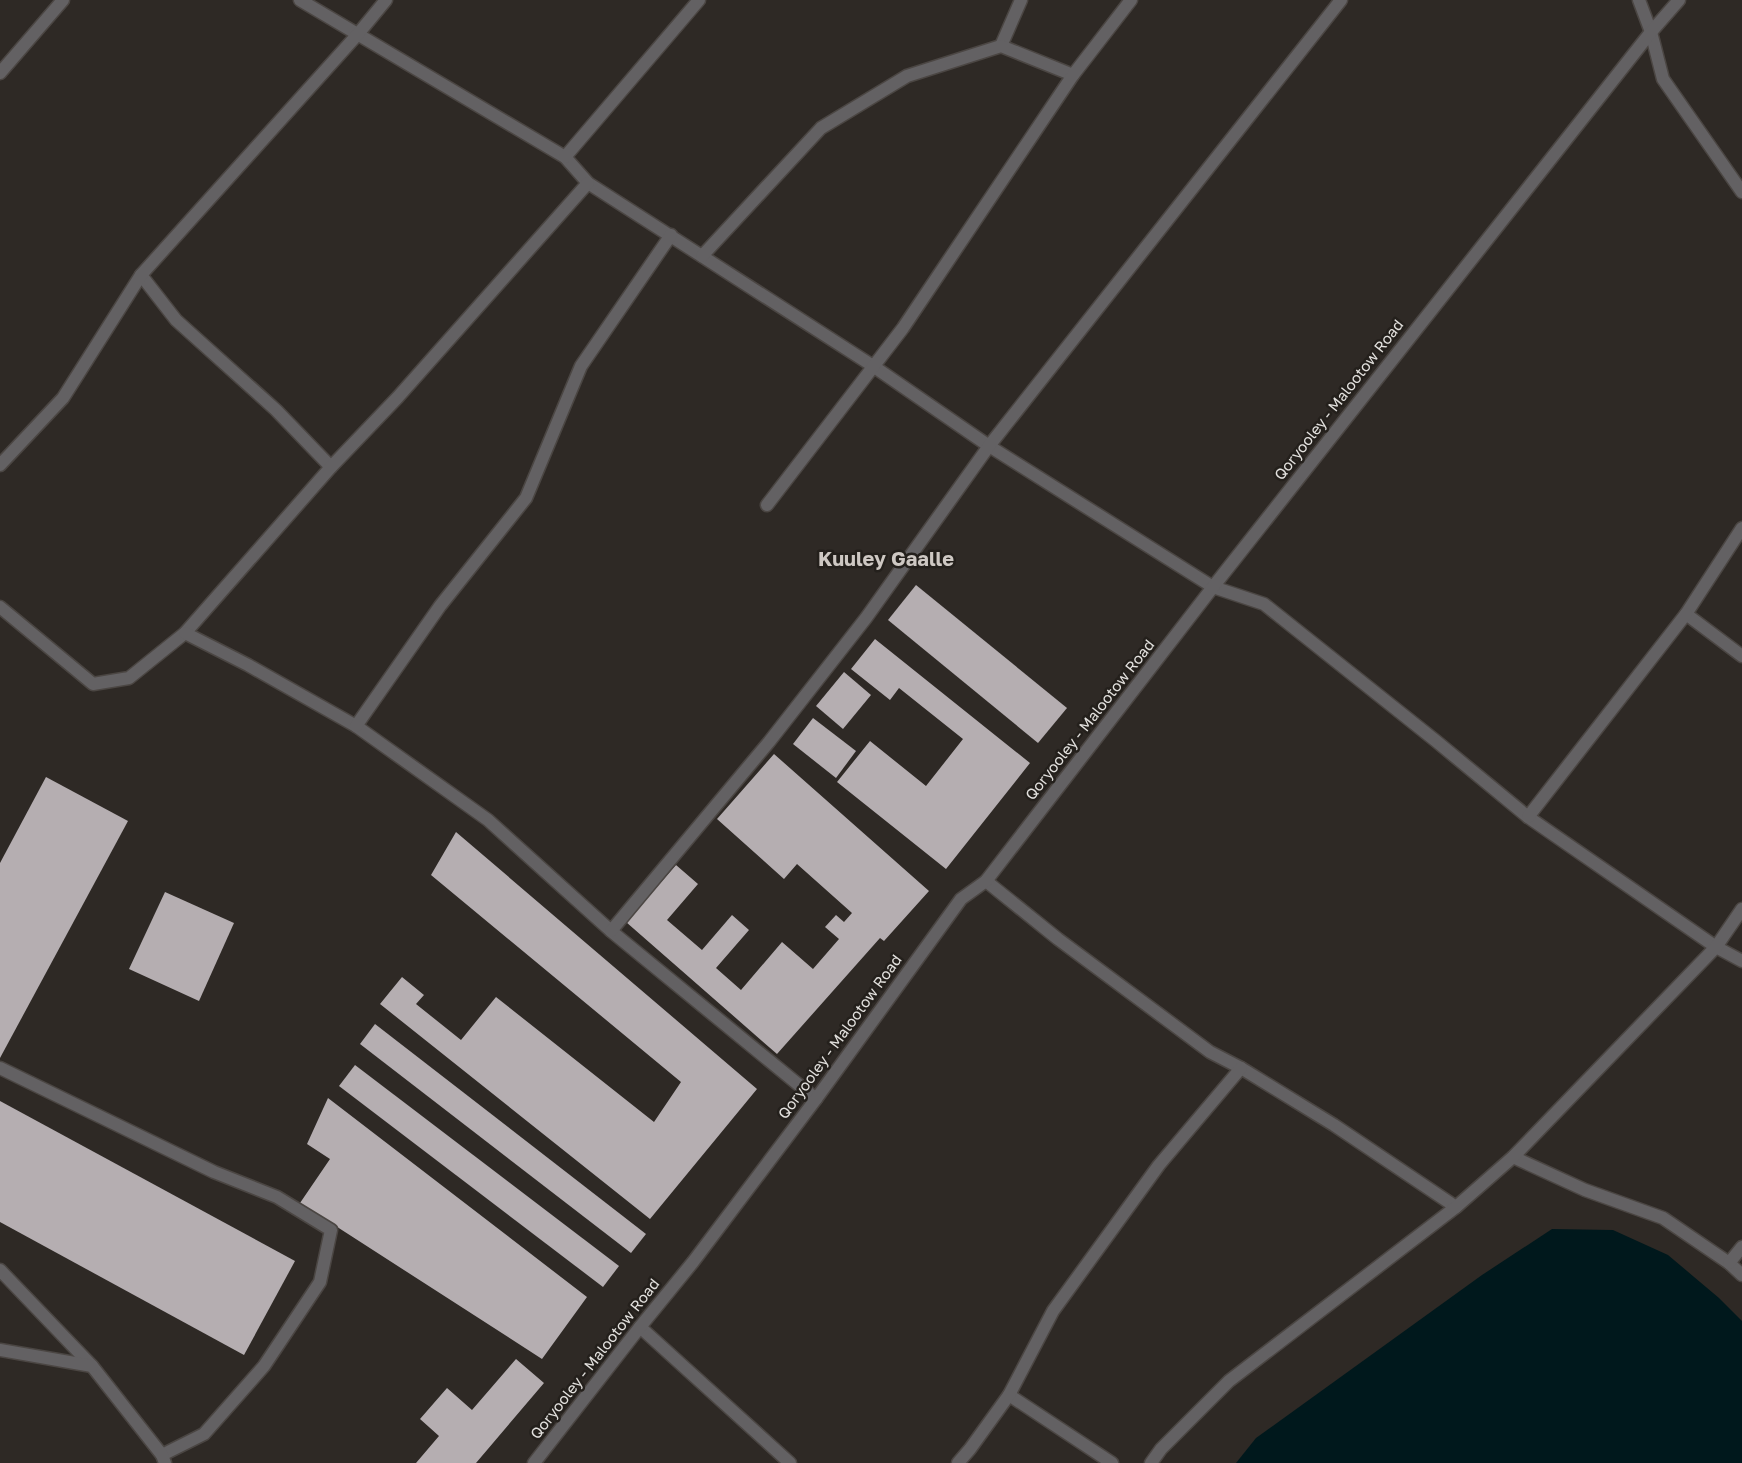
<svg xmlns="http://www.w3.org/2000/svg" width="1742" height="1463" font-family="'Golos Text',sans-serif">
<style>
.water{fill:#00181c}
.building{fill:#b5aeb1}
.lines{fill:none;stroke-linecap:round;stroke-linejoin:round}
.minor-casing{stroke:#4b4643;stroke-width:15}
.minor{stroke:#636163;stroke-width:12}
.labels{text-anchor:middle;stroke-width:5;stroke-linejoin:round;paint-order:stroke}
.street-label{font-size:15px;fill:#e3e1de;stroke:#24201c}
.district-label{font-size:20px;font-weight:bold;fill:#cec8c3;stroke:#24201c}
</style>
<rect width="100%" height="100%" fill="#2e2925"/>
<!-- water -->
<polygon class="water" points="1552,1229 1613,1230 1668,1255 1719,1298 1742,1321 1742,1463 1236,1463 1256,1438 1482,1275"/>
<!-- building -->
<g class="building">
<polygon points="916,585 1067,708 1038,743 888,620"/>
<polygon points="875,639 1030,763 946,869 837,782 870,741 926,786 963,739 899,688 890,700 851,669"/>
<polygon points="844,672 871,695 843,729 816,706"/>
<polygon points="813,718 856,751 836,778 793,744"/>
<polygon points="774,754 929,891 884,941 880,938 777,1054 626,922 676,865 698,884 667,920 702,950 732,915 749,930 716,968 741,990 782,942 813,969 839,939 825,927 836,915 844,922 852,913 797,864 784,879 717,819"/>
<polygon points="46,777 128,821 0,1058 0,863"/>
<polygon points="456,832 757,1089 650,1219 380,1004 402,977 424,995 416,1004 461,1040 496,997 654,1122 681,1082 431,875"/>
<polygon points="165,892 234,923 199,1001 129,969"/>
<polygon points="375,1024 646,1234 631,1253 360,1044"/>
<polygon points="355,1065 619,1266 603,1287 339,1086"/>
<polygon points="328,1098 587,1297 542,1359 300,1203 330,1159 307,1144"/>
<polygon points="0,1101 295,1261 244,1355 0,1222"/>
<polygon points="516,1359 544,1383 476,1463 416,1463 439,1436 420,1419 447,1388 472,1410"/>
</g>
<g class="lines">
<!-- minor casing -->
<g class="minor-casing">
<g id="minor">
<polyline points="300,0 565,157 588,183 873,366 989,446 1213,587 1264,604 1436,741 1528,817 1716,947 1742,961"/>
<polyline points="1639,0 1651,32 1663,79 1742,192"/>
<polyline points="1001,46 1021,0"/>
<polyline points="0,73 63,0"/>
<polyline points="565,157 699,0"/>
<polyline points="702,256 821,128 907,76 1001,46 1073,75"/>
<polyline points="141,275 176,320 276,410 331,467"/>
<polyline points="0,465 63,398 141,275 358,34 386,0"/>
<polyline points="767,505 903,328 1073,75 1131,0"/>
<polyline points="1742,528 1686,614 1742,656"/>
<polyline points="0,607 93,684 129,678 185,633 331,467 398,397 588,183"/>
<polyline points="185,633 248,665 356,726 488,820 611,931 816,1099"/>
<polyline points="356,726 440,606 526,498 581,366 671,235"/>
<polyline points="1528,817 1686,614"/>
<polyline points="986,881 1058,939 1210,1052 1241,1068 1334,1125 1456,1207"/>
<polyline points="611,931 769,742 866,618 989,446 1341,0"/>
<polyline points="0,1068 214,1172 277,1197 331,1230 320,1282 264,1366 204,1434 162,1455"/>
<polyline points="1513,1157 1585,1190 1663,1218 1729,1263 1742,1275"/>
<polyline points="1729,1263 1742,1247"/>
<polyline points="0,1270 92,1366 162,1455 165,1463"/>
<polyline points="640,1327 790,1463"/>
<polyline points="0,1350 92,1366"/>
<polyline points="1009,1395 1112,1463"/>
<polyline points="534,1463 640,1327 693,1262 816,1099 961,899 986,881 1213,587 1651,32 1679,0"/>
<polyline points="958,1463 970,1449 1009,1395 1053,1311 1159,1165 1241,1068"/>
<polyline points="1151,1463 1161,1449 1229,1381 1456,1207 1513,1157 1716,947 1742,909"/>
</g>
</g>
<!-- minor -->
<use href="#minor" class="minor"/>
</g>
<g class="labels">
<!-- street labels -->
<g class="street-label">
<text transform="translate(1339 400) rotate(-52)" y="5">Qoryooley - Malootow Road</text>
<text transform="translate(1090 720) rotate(-52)" y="5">Qoryooley - Malootow Road</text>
<text transform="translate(840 1037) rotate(-54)" y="5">Qoryooley - Malootow Road</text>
<text transform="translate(595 1359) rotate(-52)" y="5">Qoryooley - Malootow Road</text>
</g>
<!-- district labels -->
<g class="district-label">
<text x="886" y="566">Kuuley Gaalle</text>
</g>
</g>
</svg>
